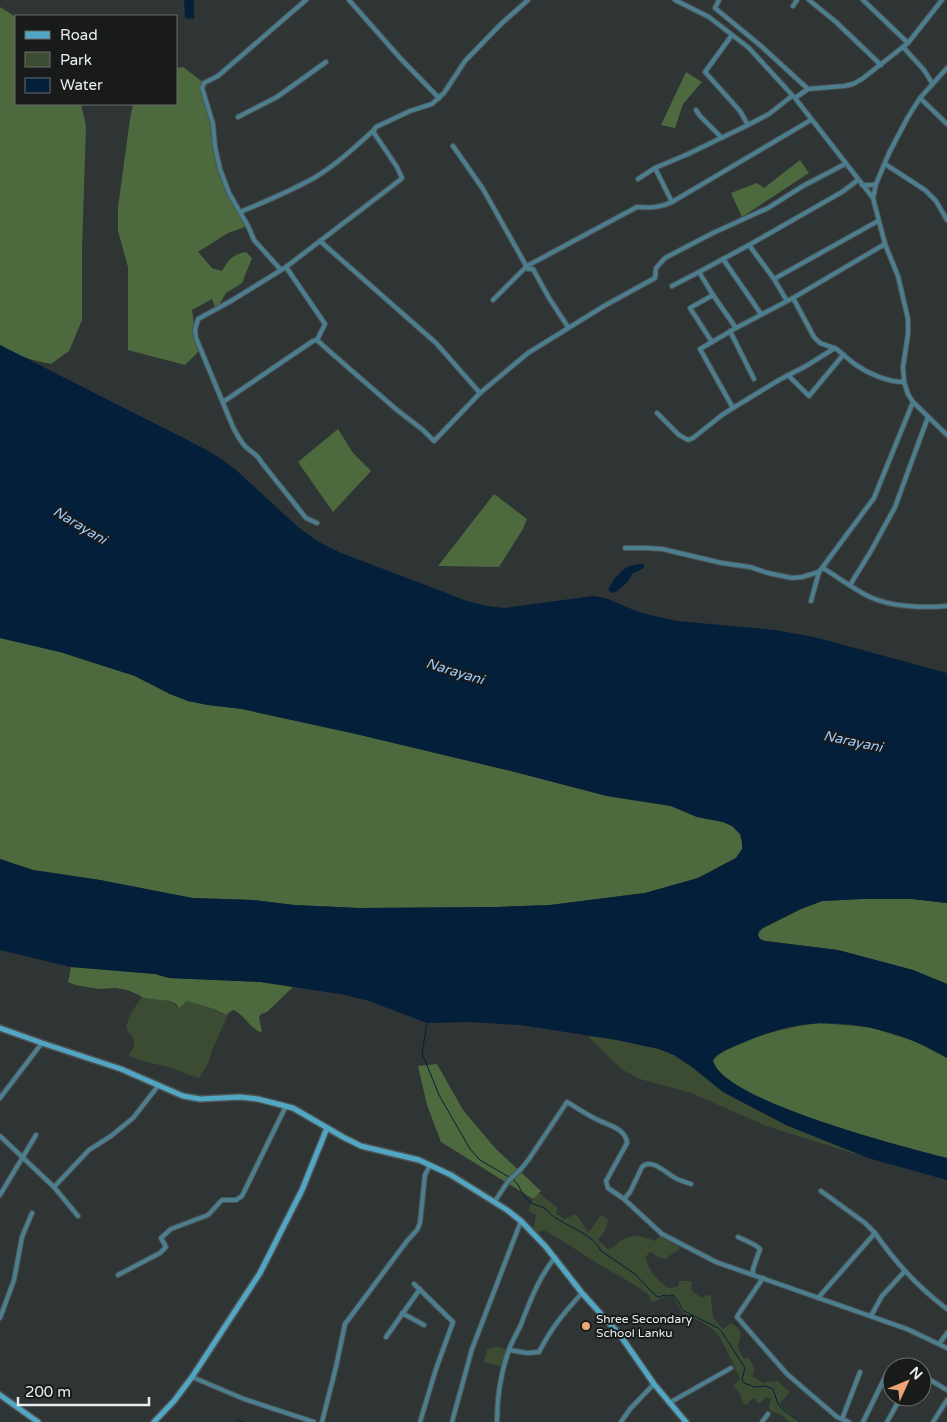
<svg xmlns="http://www.w3.org/2000/svg" width="947" height="1422" font-family="'Varela Round',sans-serif">
<style>
.green{fill:#3b4c33}
.forest{fill:#4c6a3e}
.water{fill:#041f3a}
.lines{fill:none;stroke-linecap:round;stroke-linejoin:round}
.stream{stroke:#041f3a;stroke-width:1}
.street-casing{stroke:#4d5252;stroke-width:6}
.secondary-casing{stroke:#4d5252;stroke-width:8}
.street{stroke:#4b7e8f;stroke-width:4}
.secondary{stroke:#51a7c3;stroke-width:5}
.poi-dot{fill:#efa377;stroke:#191b1b;stroke-width:2}
.labels{text-anchor:middle;stroke-width:4;stroke-linejoin:round;paint-order:stroke}
.poi-label{font-size:12px;fill:#ebeeee;stroke:#191b1b;text-anchor:start}
.water-label{font-size:14px;font-style:italic;fill:#9bc9f9;stroke:#191b1b}
</style>
<rect width="100%" height="100%" fill="#2f3434"/>
<!-- green -->
<g class="green">
<path d="M 143,996 L 144,998 C 154,999 171,998 177,1007 L 187,1001 L 214,1009 L 222,1014 L 228,1015 L 213,1048 L 208,1064 L 199,1078 C 189,1076 181,1071 172,1068 C 157,1064 141,1062 128,1055 C 144,1036 124,1036 127,1024 C 129,1014 137,1004 143,996 Z"/>
<polygon points="588,1036 617,1040 659,1049 674,1055 692,1067 723,1092 786,1125 868,1158 766,1126 691,1093 640,1079 621,1069"/>
<path d="M 539,1193 L 558,1208 L 556,1213 L 564,1219 L 576,1214 L 586,1229 L 589,1232 L 601,1215 L 608,1219 L 606,1229 L 598,1240 L 608,1249 C 615,1248 616,1243 622,1240 C 633,1233 643,1236 655,1241 L 660,1236 L 681,1248 L 665,1259 L 660,1258 L 650,1252 L 646,1256 C 646,1268 659,1283 669,1288 L 678,1287 L 679,1281 L 691,1281 L 692,1291 L 702,1298 L 708,1295 L 711,1295 C 713,1315 709,1313 723,1329 L 731,1323 C 746,1332 739,1335 738,1348 L 744,1359 L 748,1357 L 755,1370 L 752,1376 L 763,1383 L 770,1381 L 774,1383 L 776,1380 L 790,1392 L 780,1403 L 781,1406 L 801,1422 L 790,1422 L 781,1415 L 771,1411 L 769,1408 L 771,1399 L 766,1397 L 760,1403 L 757,1403 L 756,1399 L 753,1398 L 746,1405 C 740,1402 743,1399 740,1394 C 738,1391 735,1388 733,1386 L 741,1379 L 734,1368 L 735,1367 C 730,1357 722,1340 716,1332 C 713,1329 707,1326 703,1323 C 697,1318 688,1318 683,1312 C 676,1306 678,1301 673,1296 L 661,1297 L 659,1300 L 652,1302 L 649,1299 L 650,1296 C 637,1285 622,1278 607,1269 C 585,1257 566,1241 543,1230 L 536,1234 L 533,1230 L 536,1215 L 528,1211 L 533,1199 Z"/>
<polygon points="496,1346 507,1350 502,1367 484,1362 487,1350"/>
</g>
<!-- forest -->
<g class="forest">
<path d="M 0,7 L 16,17 L 16,104 L 81,104 L 86,126 L 82,249 L 82,320 L 69,351 L 51,364 C 31,360 18,356 0,345 Z"/>
<path d="M 183,67 L 204,83 L 202,88 L 213,124 L 215,147 L 229,193 L 248,226 L 228,233 L 198,252 L 212,268 L 222,271 C 229,259 232,255 246,252 L 252,258 L 242,283 L 226,293 L 216,310 L 212,299 L 192,310 L 196,338 L 201,349 L 185,365 L 128,350 L 128,267 L 118,231 L 118,207 L 130,119 L 133,104 L 176,104 L 176,68 Z"/>
<polygon points="686,72 702,82 683,104 675,128 661,125"/>
<polygon points="800,160 809,173 742,217 731,193 757,183 764,188"/>
<polygon points="338,429 353,453 371,471 333,512 298,462"/>
<polygon points="494,494 527,519 523,529 499,567 438,566"/>
<polygon points="0,638 60,652 135,676 170,694 188,701 242,709 356,734 511,771 607,796 671,806 697,817 723,822 732,826 740,834 742,842 742,849 736,858 698,878 645,893 550,905 498,907 359,908 294,905 253,900 192,898 100,880 33,870 0,859"/>
<polygon points="862,899 912,899 947,903 947,984 913,970 838,950 765,941 760,939 758,935 759,932 763,928 801,909 822,901"/>
<path d="M 71,967 L 155,974 L 169,978 L 260,982 L 293,987 L 267,1012 L 261,1014 L 259,1017 L 262,1031 L 260,1032 C 249,1027 245,1016 234,1010 L 231,1011 L 226,1015 L 214,1009 L 187,1001 L 179,1008 L 176,1004 L 170,1001 L 144,998 L 137,994 L 127,990 L 116,988 L 99,989 L 75,985 L 68,982 Z"/>
<path d="M 819,1023 L 869,1027 L 914,1041 L 947,1058 L 947,1158 C 908,1148 720,1100 713,1060 C 731,1040 792,1026 819,1023 Z"/>
<polygon points="437,1064 463,1110 495,1148 541,1191 533,1199 441,1142 427,1105 418,1066"/>
</g>
<!-- water -->
<g class="water">
<polygon points="184,0 194,0 194,19 185,18"/>
<path d="M 0,345 L 197,445 L 217,456 L 235,469 L 299,528 L 319,542 L 341,553 L 436,589 L 464,600 L 486,606 L 505,608 L 593,596 C 608,597 620,605 634,610 C 648,615 663,618 677,621 L 775,630 L 814,637 L 947,673 L 947,903 L 912,899 L 862,899 L 822,901 L 801,909 L 763,928 L 759,931 L 758,935 L 760,939 L 765,941 L 838,950 L 913,970 L 947,984 L 947,1058 C 905,1032 850,1018 800,1025 C 774,1029 748,1040 724,1051 L 717,1055 L 713,1060 C 719,1100 908,1148 947,1158 L 947,1180 L 868,1158 L 786,1125 L 723,1092 L 692,1067 L 674,1055 L 659,1049 L 617,1040 L 520,1025 L 470,1022 L 427,1023 L 369,1001 L 346,995 L 261,982 L 169,978 L 155,974 L 71,967 L 0,950 L 0,859 L 33,870 L 100,880 L 192,898 L 253,900 L 294,905 L 359,908 L 498,907 L 550,905 L 645,893 L 698,878 L 736,858 L 742,849 L 742,842 L 740,834 L 732,826 L 723,822 L 697,817 L 671,806 L 607,796 L 511,771 L 356,734 L 242,709 L 207,705 L 188,701 L 170,694 L 135,676 L 60,652 L 0,638 Z"/>
<path d="M 638,564 L 644,564 L 644,568 L 632,574 C 630,581 619,591 612,593 L 608,590 L 614,579 L 626,567 Z"/>
</g>
<g class="lines">
<!-- stream -->
<g class="stream">
<path d="M 427,1023 L 422,1053 L 439,1095 L 470,1149 L 480,1160 L 514,1180 C 521,1187 522,1196 530,1202 C 534,1205 540,1206 544,1208 C 548,1210 550,1214 553,1216 C 568,1227 593,1234 601,1251 L 635,1274 L 652,1292 L 658,1297 L 665,1295 L 667,1296 L 673,1295 C 679,1299 679,1306 684,1311 L 718,1328 L 722,1332 L 745,1368 L 742,1380 L 744,1383 L 755,1387 L 765,1386 L 773,1389 L 778,1404 L 782,1409 L 800,1422"/>
<polyline points="238,1420 242,1422"/>
</g>
<!-- street casing -->
<g class="street-casing">
<g id="street">
<polyline points="349,0 401,59 439,98"/>
<polyline points="675,0 709,17 749,48 793,96"/>
<polyline points="719,0 715,8 761,46 808,89"/>
<polyline points="809,0 836,22 881,65"/>
<polyline points="863,0 908,43"/>
<polyline points="793,6 797,0"/>
<polyline points="732,35 705,72 740,111 748,125"/>
<polyline points="903,47 924,70 932,83"/>
<polyline points="947,68 920,98 908,117 889,153 876,184 873,198 885,244 898,276 908,319 908,334 903,367 904,382 908,394 913,402 947,435"/>
<polyline points="920,98 947,124"/>
<polyline points="696,110 700,116 722,138"/>
<polyline points="238,117 277,97 326,62"/>
<polyline points="453,146 483,189 528,269 533,269 549,298 568,327"/>
<polyline points="885,164 925,190 936,201 947,220"/>
<polyline points="655,168 672,202 811,120"/>
<polyline points="638,179 655,168 688,154 748,125 769,114 792,96"/>
<polyline points="862,185 872,185 876,184"/>
<polyline points="873,198 795,98 808,89 844,86 853,84 862,79 908,43 942,0"/>
<path d="M 240,212 C 265,202 290,191 314,178 C 336,165 355,147 374,130"/>
<polyline points="320,241 436,343 480,393"/>
<polyline points="749,245 842,192 858,180"/>
<polyline points="723,259 761,314"/>
<polyline points="286,267 325,324 317,340 328,350 397,410 423,430 434,441 480,393 528,353 604,306 655,278 656,268 665,258 713,233 768,208 803,186 845,164"/>
<polyline points="281,270 254,240 248,226 229,193 220,169 215,147 213,124 202,88 204,83 218,76 306,0"/>
<polyline points="774,279 878,221"/>
<polyline points="672,286 699,272"/>
<polyline points="713,295 736,328"/>
<polyline points="793,298 814,337 820,343 834,348"/>
<path d="M 493,300 L 527,266 L 637,207 C 650,208 660,208 672,202"/>
<polyline points="730,331 754,379"/>
<polyline points="712,342 690,308 713,295 699,272 749,245 774,279 787,301"/>
<polyline points="788,375 809,396 843,355"/>
<polyline points="223,402 313,341 317,340"/>
<polyline points="733,408 700,349 736,328 793,298 885,244"/>
<path d="M 657,413 L 679,435 L 688,440 L 693,438 L 722,415 L 733,408 L 779,380 L 806,366 L 835,348 C 842,353 849,360 856,365 C 869,374 888,382 904,382"/>
<path d="M 317,523 L 306,518 L 262,463 C 258,455 253,453 247,448 C 240,442 237,434 233,427 L 196,338 L 195,330 L 198,319 L 231,301 L 286,267 L 400,180 L 402,178 L 397,167 L 374,133 L 374,130 L 376,127 L 410,111 L 432,104 L 444,93 L 465,61 L 501,24 L 528,0"/>
<polyline points="625,548 647,548 662,549 722,563 750,567 768,573 792,578 802,577 819,572 874,498 913,402"/>
<path d="M 823,568 C 838,577 853,589 870,597 C 891,607 924,608 947,606"/>
<polyline points="850,585 871,551 895,507 928,417"/>
<polyline points="811,601 819,572"/>
<polyline points="0,1098 42,1043"/>
<polyline points="0,1136 54,1187"/>
<polyline points="821,1191 865,1223 875,1233"/>
<polyline points="0,1195 36,1135"/>
<path d="M 624,1199 L 630,1192 L 642,1167 C 650,1158 664,1171 672,1176 C 677,1180 685,1182 691,1184"/>
<path d="M 495,1201 L 509,1180 L 521,1169 L 529,1159 L 567,1102 C 577,1108 586,1114 596,1119 C 607,1125 626,1128 627,1143 L 606,1181 L 608,1188 L 624,1199 L 662,1234 L 716,1262 L 907,1329 L 947,1348"/>
<polyline points="78,1216 54,1187 89,1150 111,1136 133,1118 158,1086"/>
<polyline points="738,1237 755,1245 760,1249 753,1269 753,1275"/>
<polyline points="118,1275 160,1253 166,1247 161,1238 171,1229 208,1215 222,1200 236,1200 242,1196 286,1106"/>
<polyline points="763,1278 738,1315 737,1317 787,1374 837,1417 849,1422"/>
<polyline points="414,1284 453,1322 436,1369 420,1422"/>
<path d="M 818,1298 L 875,1233 C 895,1262 919,1288 947,1309"/>
<polyline points="402,1313 424,1325"/>
<polyline points="871,1316 882,1296 905,1271"/>
<polyline points="0,1318 14,1280 22,1237 32,1213"/>
<polyline points="386,1337 420,1289"/>
<polyline points="939,1344 947,1333"/>
<path d="M 509,1350 L 527,1353 L 539,1352 C 552,1327 563,1314 582,1293"/>
<polyline points="922,1375 947,1390"/>
<polyline points="192,1377 244,1399 314,1422"/>
<polyline points="669,1403 731,1368"/>
<polyline points="842,1419 860,1372"/>
<polyline points="322,1422 336,1367 345,1324 407,1241 417,1230 420,1223 425,1175 430,1165"/>
<polyline points="452,1422 472,1349 521,1221"/>
<path d="M 497,1422 C 497,1396 501,1371 510,1347 C 514,1337 520,1329 523,1319 C 533,1294 538,1280 555,1257"/>
<polyline points="621,1422 630,1409 654,1384"/>
<polyline points="762,1422 768,1414"/>
<polyline points="863,1422 887,1373 892,1373"/>
<polyline points="887,1422 901,1397"/>
<polyline points="933,1422 947,1400"/>
</g>
</g>
<!-- secondary casing -->
<g class="secondary-casing">
<g id="secondary">
<polyline points="0,1028 42,1043 121,1069 183,1096 200,1099 240,1097 258,1099 293,1108 343,1137 361,1146 419,1160 451,1175 507,1210 521,1221 546,1247 582,1293 620,1335 654,1384 686,1422"/>
<polyline points="0,1395 38,1422"/>
<polyline points="154,1422 174,1401 192,1377 260,1273 302,1190 327,1128"/>
</g>
</g>
<!-- street -->
<use href="#street" class="street"/>
<!-- secondary -->
<use href="#secondary" class="secondary"/>
</g>
<!-- markers -->
<circle class="poi-dot" cx="586" cy="1326" r="5"/>
<g class="labels">
<!-- poi labels -->
<g class="poi-label">
<text x="596" y="1323">Shree Secondary<tspan x="596" dy="14">School Lanku</tspan></text>
</g>
<!-- water labels -->
<g class="water-label">
<text transform="translate(80 525) rotate(31)" y="5">Narayani</text>
<text transform="translate(455 671) rotate(17)" y="5">Narayani</text>
<text transform="translate(853 741) rotate(12)" y="5">Narayani</text>
</g>
</g>
<!-- legend -->
<rect x="15" y="15" width="162" height="90" fill="#191b1b" stroke="#6d6f6f"/>
<rect x="25" y="31" width="25" height="8" fill="#51a7c3" stroke="#6d6f6f"/>
<text x="60" y="40" font-size="15" fill="#ebeeee">Road</text>
<rect x="25" y="52" width="25" height="15" fill="#3b4c33" stroke="#6d6f6f"/>
<text x="60" y="65" font-size="15" fill="#ebeeee">Park</text>
<rect x="25" y="78" width="25" height="15" fill="#041f3a" stroke="#6d6f6f"/>
<text x="60" y="90" font-size="15" fill="#ebeeee">Water</text>
<!-- north arrow -->
<g transform="translate(907 1382) rotate(46)"><circle r="24" fill="#191b1b" stroke="#6d6f6f"/>
<path d="M0-4L9 19L0 12L-9 19Z" fill="#efa377"/>
<text y="-8" font-size="14" font-weight="bold" text-anchor="middle" fill="#ebeeee">N</text>
</g>
<!-- scale -->
<path d="M18 1397v8h131v-8" fill="none" stroke="#ebeeee" stroke-width="2.5"/>
<text x="25" y="1397" font-size="15" fill="#ebeeee" stroke="#191b1b" stroke-width="4" paint-order="stroke">200 m</text>
</svg>
